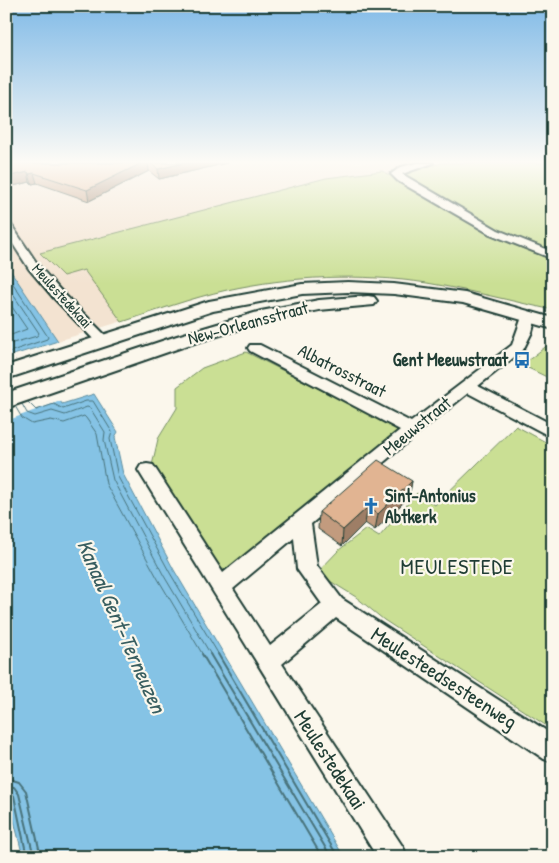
<svg xmlns="http://www.w3.org/2000/svg" width="559" height="863" font-family="'Patrick Hand',sans-serif">
<style>
.built{fill:#f3e3d1}
.green{fill:#cadf94;stroke:#748e64}
.water{fill:#85c3e5;stroke:#5c8d9e}
.pier{fill:#fbf7ec}
.lines{fill:none;stroke-linecap:round;stroke-linejoin:round}
.shore-far1{stroke:#48737b;stroke-width:1}
.shore{stroke:#48737b;stroke-width:2}
.street-casing{stroke:#1f3d34;stroke-width:4}
.secondary-casing{stroke:#1f3d34;stroke-width:4}
.street{fill:#fbf7ec;fill-rule:evenodd}
.secondary{fill:#fbf7ec;fill-rule:evenodd}
.wall{fill:#c29b7e;stroke:#1f3d34}
.shaded-wall{fill:#9e7e66;stroke:#1f3d34}
.building{fill:#e1b492;stroke:#1f3d34}
.labels{text-anchor:middle;stroke-width:4.5;stroke-linejoin:round;paint-order:stroke}
.far-street-label{font-size:15px;fill:#1f3d34;stroke:#fbf7ec}
.street-label{font-size:18px;fill:#1f3d34;stroke:#fbf7ec}
.poi-label{font-size:18px;font-weight:bold;fill:#1f3d34;stroke:#fbf7ec;text-anchor:end}
.near-street-label{font-size:21px;fill:#1f3d34;stroke:#fbf7ec}
.near-neighbourhood-label{font-size:22px;letter-spacing:1px;fill:#1f3d34;stroke:#fbf7ec}
.near-water-label{font-size:22px;font-style:italic;fill:#385e60;stroke:#fbf7ec}
</style>
<rect width="100%" height="100%" fill="#fbf7ec"/>
<filter id="ink" filterUnits="userSpaceOnUse"><feTurbulence type="fractalNoise" baseFrequency=".02" numOctaves="2"/><feDisplacementMap in="SourceGraphic" scale="10" xChannelSelector="R" yChannelSelector="G"/><feConvolveMatrix kernelMatrix="1 2 1 2 8 2 1 2 1" color-interpolation-filters="sRGB"/></filter>
<g filter="url(#ink)">
<!-- built -->
<polygon class="built" points="6,163 553,163 553,310 426,283 383,279 329,278 279,281 226,290 191,300 58,341 6,264"/>
<!-- green -->
<g class="green">
<polygon points="442,163 553,163 553,251 494,228 403,176 406,172"/>
<path d="M 382,171 L 491,234 L 553,259 L 553,310 C 511,301 469,290 427,283 C 361,273 291,276 227,290 C 191,298 156,311 122,322 L 84,270 L 63,276 L 40,253 L 326,178 Z"/>
<polygon points="553,341 553,380 522,365"/>
<polygon points="246,352 401,430 227,570 217,568 151,470 158,439 177,408 177,387 202,368"/>
<polygon points="516,426 553,446 553,730 384,620 356,597 317,573 339,550 366,529 379,537 417,493 435,505"/>
</g>
<!-- water -->
<polygon class="water" points="6,264 58,341 10,356 35,405 58,397 62,404 94,394 118,432 115,437 123,474 174,570 344,857 23,857 6,788"/>
<!-- pier -->
<polygon class="pier" points="14,357 37,402 58,395 63,400 6,421 6,360"/>
<g class="lines">
<!-- shore-far1 -->
<g class="shore-far1">
<polyline points="6,273 48,337 47,339 6,353"/>
<polyline points="6,284 39,333 37,336 6,345"/>
<polyline points="6,298 27,329 6,337"/>
<polyline points="28,402 36,410 54,404 63,409 86,401 93,401 112,432 110,439 118,477 170,573 219,655"/>
<polyline points="22,404 27,413 35,416 52,411 65,415 87,407 90,408 105,432 104,440 113,480 164,576 211,655"/>
<polyline points="15,406 22,418 32,424 51,420 64,423 84,416 86,418 97,434 106,484 158,579 203,655"/>
</g>
<!-- shore -->
<g class="shore">
<polyline points="202,654 322,857"/>
<polyline points="210,654 331,857"/>
<polyline points="218,654 338,857"/>
<polyline points="6,778 19,782 26,791 41,857"/>
<polyline points="6,786 14,787 19,794 34,857"/>
<polyline points="6,792 14,796 27,857"/>
</g>
<!-- street casing -->
<g class="street-casing">
<g id="street">
<polygon points="417,163 433,163 402,174 498,230 553,252 553,259 490,234 398,181 391,174 401,167"/>
<polygon points="6,222 10,223 38,265 60,290 107,337 109,340 107,343 97,343 52,296 29,269 6,233"/>
<path d="M 529,313 L 536,317 L 532,332 L 523,350 L 478,386 L 553,425 L 553,438 L 468,393 L 418,433 L 311,524 L 317,566 L 342,599 L 553,735 L 553,762 L 544,759 L 336,618 L 282,664 L 403,847 L 407,857 L 377,857 L 138,470 L 141,465 L 147,464 L 153,465 L 223,573 L 400,430 L 250,351 L 248,348 L 250,345 L 260,345 L 411,422 L 512,345 L 522,317 ZM 294,538 L 297,569 L 322,604 L 270,646 L 233,589 Z"/>
</g>
</g>
<!-- secondary casing -->
<g class="secondary-casing">
<g id="secondary">
<polygon points="348,282 394,284 465,293 553,318 553,329 463,303 394,294 348,292 302,294 213,311 6,379 6,366 209,301 302,284"/>
<polygon points="368,296 374,297 377,301 374,305 319,310 270,320 191,344 6,408 6,393 177,336 261,311 319,300"/>
</g>
</g>
<!-- street -->
<use href="#street" class="street"/>
<!-- secondary -->
<use href="#secondary" class="secondary"/>
</g>
<!-- wall -->
<g class="wall">
<polygon points="6,163 227,163 159,179 149,171 89,201 37,183 32,184 30,182 13,186 8,180 6,180"/>
<polygon points="412,481 409,497 375,530 365,523 342,546 318,529 319,512"/>
</g>
<!-- shaded-wall -->
<g class="shaded-wall">
<polygon points="142,163 148,163 149,171 89,201 87,190"/>
<polygon points="184,163 227,163 159,179 158,169"/>
<polygon points="28,172 30,182 13,186 10,176"/>
<polygon points="34,173 37,183 32,184 29,174"/>
<polygon points="412,481 409,497 375,530 378,514"/>
<polygon points="368,507 365,523 342,546 343,530"/>
</g>
<!-- building -->
<g class="building">
<polygon points="6,163 142,163 87,190 34,173 29,174 28,172 10,176 6,171"/>
<polygon points="150,163 184,163 158,169"/>
<polygon points="378,460 412,481 378,514 368,507 343,530 319,512"/>
</g>
</g>
<!-- sky -->
<linearGradient id="sky" x2="0" y2="1"><stop stop-color="#80bae7"/><stop offset="0.57" stop-color="#fdfbf6"/><stop offset="1" stop-color="#fdfbf6" stop-opacity="0"/></linearGradient>
<rect width="559" height="284" fill="url(#sky)"/>
<!-- icons -->
<defs>
<g id="bus-bare" transform="scale(1.35)"><path d="M-5-6H5V4H4V6H2V4H-2V6H-4V4H-5ZM-3.5-4V0h7V-4ZM-3.5 1.2v1.5H-2V1.2ZM2 1.2v1.5H3.5V1.2Z" fill="#1f6fb2" stroke="#fbf7ec" stroke-width="2.5" paint-order="stroke"/></g>
<g id="church-bare" transform="scale(1.35)"><path d="M-1.2-6h2.4v3.5h3.3v2.4h-3.3V6h-2.4V-.1h-3.3v-2.4h3.3Z" fill="#1f6fb2" stroke="#fbf7ec" stroke-width="2.5" paint-order="stroke"/></g>
</defs>
<g fill-rule="evenodd">
<use href="#bus-bare" x="522" y="360"/>
<use href="#church-bare" x="371" y="506"/>
</g>
<g class="labels">
<!-- far-street labels -->
<g class="far-street-label">
<text transform="translate(62 296) rotate(48)" y="5">Meulestedekaai</text>
</g>
<!-- street labels -->
<g class="street-label">
<text transform="translate(248 323) rotate(-15)" y="6">New-Orleansstraat</text>
<text transform="translate(342 371) rotate(27)" y="6">Albatrosstraat</text>
<text transform="translate(417 426) rotate(-39)" y="6">Meeuwstraat</text>
</g>
<!-- poi labels -->
<g class="poi-label">
<text x="508" y="366">Gent Meeuwstraat</text>
<text x="385" y="502" text-anchor="start">Sint-Antonius<tspan x="385" dy="21">Abtkerk</tspan></text>
</g>
<!-- near-street labels -->
<g class="near-street-label">
<text transform="translate(444 678) rotate(33)" y="7">Meulesteedsesteenweg</text>
<text transform="translate(330 760) rotate(57)" y="7">Meulestedekaai</text>
</g>
<!-- near-neighbourhood labels -->
<g class="near-neighbourhood-label">
<text x="457" y="574">MEULESTEDE</text>
</g>
<!-- near-water labels -->
<g class="near-water-label">
<text transform="translate(122 626) rotate(66)" y="8">Kanaal Gent-Terneuzen</text>
</g>
</g>
<!-- margin -->
<rect width="559" height="863" fill="none" stroke="#fbf7ec" stroke-width="25"/>
<rect x="12" y="12" width="534" height="838" fill="none" stroke="#1f3d34" stroke-width="2" filter="url(#ink)"/>
</svg>
